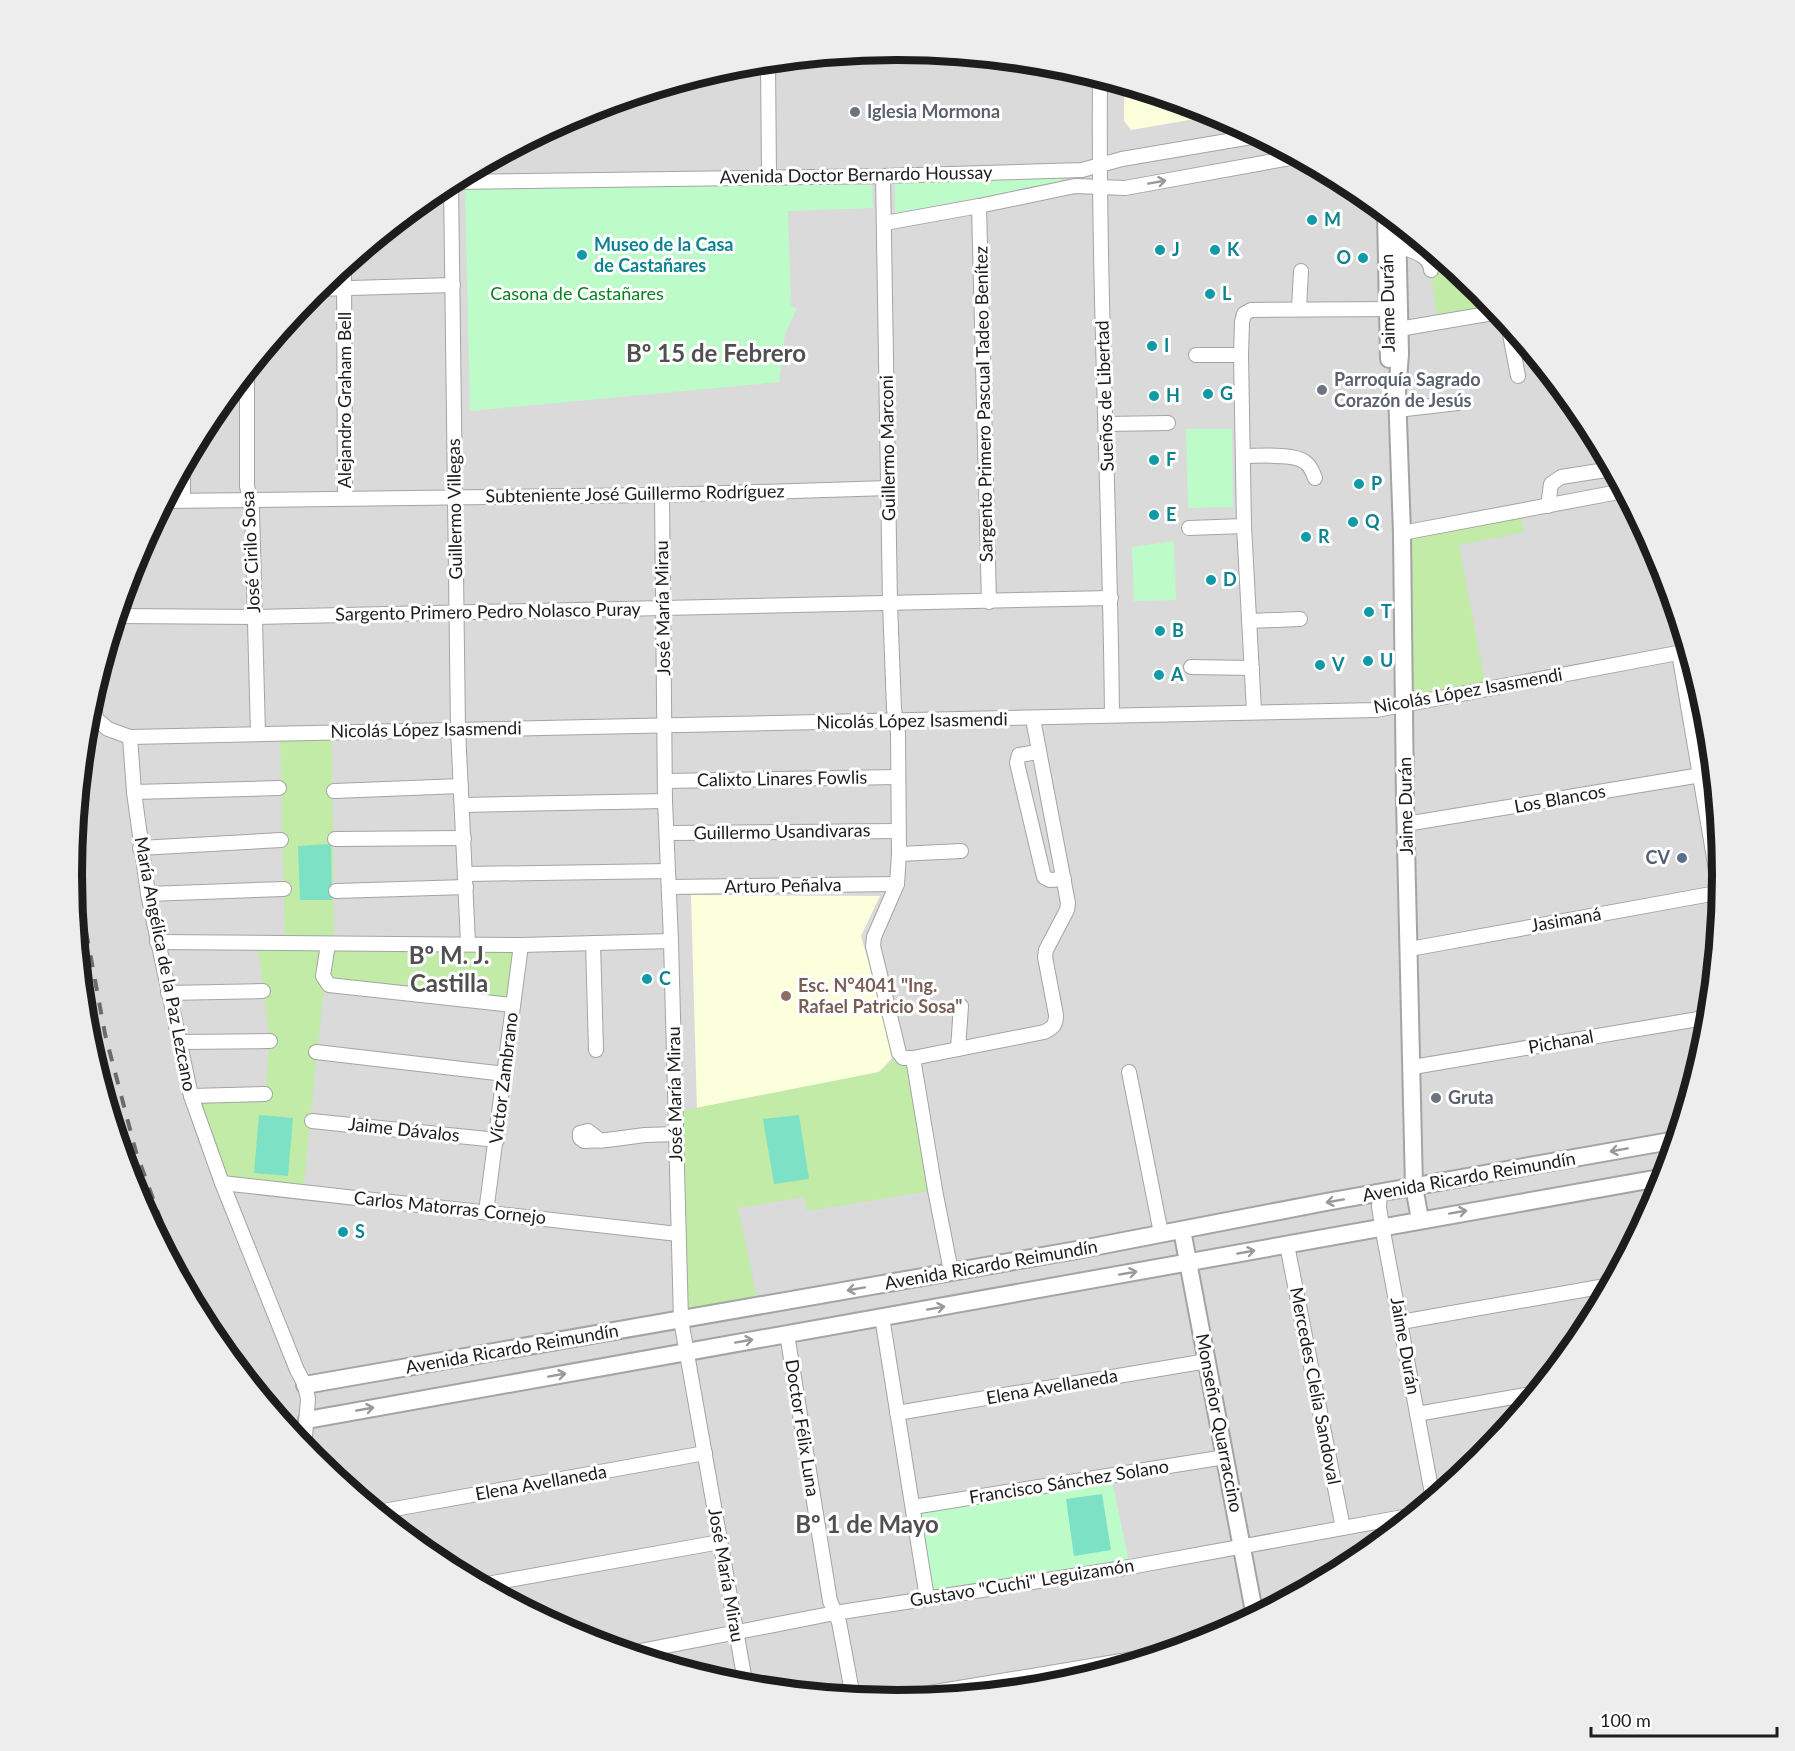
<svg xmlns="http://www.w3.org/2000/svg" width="1795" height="1751" font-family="Lato,sans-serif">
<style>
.residential{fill:#dbdada}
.education{fill:#fbffdc}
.grass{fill:#c1eba6}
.park{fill:#bdfbc9}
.pitch{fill:#7de1c5}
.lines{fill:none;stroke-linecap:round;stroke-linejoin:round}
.minor-casing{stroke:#a4a4a4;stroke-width:16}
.tertiary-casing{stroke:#a4a4a4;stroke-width:20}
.minor{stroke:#fff;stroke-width:14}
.tertiary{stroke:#fff;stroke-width:16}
.rail{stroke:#6b6b6b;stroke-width:4;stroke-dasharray:12 12;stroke-linecap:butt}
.oneway{stroke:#999}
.worship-dot{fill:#6b7280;stroke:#fff;stroke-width:2}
.culture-dot{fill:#0f9aa8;stroke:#fff;stroke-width:2}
.service-dot{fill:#5c6f8a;stroke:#fff;stroke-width:2}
.education-dot{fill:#8d6e63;stroke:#fff;stroke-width:2}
.labels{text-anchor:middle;stroke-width:6;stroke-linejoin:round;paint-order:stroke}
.worship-label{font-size:18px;font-weight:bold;fill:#5b616d;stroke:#fff;text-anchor:start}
.street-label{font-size:18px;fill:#1d1d1d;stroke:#fff}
.culture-label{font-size:18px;font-weight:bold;fill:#0d838f;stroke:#fff;text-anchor:start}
.park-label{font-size:18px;fill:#07801e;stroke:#fff}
.service-label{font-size:18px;font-weight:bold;fill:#4e5e75;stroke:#fff;text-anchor:end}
.education-label{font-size:18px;font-weight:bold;fill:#785e54;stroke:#fff;text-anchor:start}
.district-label{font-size:24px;font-weight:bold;fill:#505050;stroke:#fff}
.rim{fill:none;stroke:#1d1d1d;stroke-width:8}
</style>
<rect width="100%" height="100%" fill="#efece3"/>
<!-- residential -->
<circle class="residential" cx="898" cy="875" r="823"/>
<!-- education -->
<g class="education">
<polygon points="1124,85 1214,113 1218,115 1131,130 1124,121"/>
<polygon points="691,895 880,896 861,936 895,1055 879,1072 697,1110"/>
</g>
<!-- grass -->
<g class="grass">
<polygon points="1397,222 1482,292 1493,305 1494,310 1438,323 1431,273 1449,267 1431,270 1398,245"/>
<polygon points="1520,511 1524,532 1459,545 1486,688 1404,704 1402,537"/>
<polygon points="332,731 334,944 521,945 512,1005 325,977 303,1192 222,1183 191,1096 265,1094 270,1041 257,941 285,942 280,733"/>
<polygon points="897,1057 913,1058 935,1190 807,1211 804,1197 738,1208 759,1306 681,1320 675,1112 879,1072"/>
</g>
<!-- park -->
<g class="park">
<polygon points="1064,175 1060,182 895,213 895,179"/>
<polygon points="783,184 872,185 873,208 788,211 791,306 797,309 785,334 779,382 470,411 465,189"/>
<polygon points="1186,429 1232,429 1233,507 1188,508"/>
<polygon points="1174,541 1176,600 1134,601 1132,547"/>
<polygon points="1111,1475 1130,1567 927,1598 913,1507"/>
</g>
<!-- pitch -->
<g class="pitch">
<polygon points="331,844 332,900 300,900 298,846"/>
<polygon points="259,1115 293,1118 288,1176 254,1173"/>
<polygon points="799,1115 809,1179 774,1184 763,1119"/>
<polygon points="1102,1494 1111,1550 1074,1556 1066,1499"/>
</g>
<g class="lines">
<!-- minor casing -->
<g class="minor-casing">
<g id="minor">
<polyline points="863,53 936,53"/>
<polyline points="768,62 769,177"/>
<path d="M 1100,78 C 1098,290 1110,502 1112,715"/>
<path d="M 883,176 L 890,603 L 894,709 L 898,733 L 899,854 L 897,884 L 874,937 L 873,946 L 899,1053 L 903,1058 L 913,1058 L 1044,1032 C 1053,1028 1056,1025 1056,1015 L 1045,957 L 1046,950 L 1067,910 L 1068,903 L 1033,719"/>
<polyline points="451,182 883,176 1082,170 1122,159 1257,136"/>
<polyline points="451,182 458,729 468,943"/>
<polyline points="979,206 989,602"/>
<polyline points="885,223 979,206 1075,186 1125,188 1296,157"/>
<path d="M 1398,245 C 1410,251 1430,254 1431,270"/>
<polyline points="344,266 345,497"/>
<polyline points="316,289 453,285"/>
<polyline points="1299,309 1301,271"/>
<polyline points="1508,324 1518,376"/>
<polyline points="1399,329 1499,312"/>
<polyline points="1196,355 1241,355"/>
<polyline points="247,372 247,486 252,510 258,733"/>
<polyline points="1397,410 1458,403"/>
<polyline points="1106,424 1168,423"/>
<path d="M 1244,456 C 1259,456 1294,453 1305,462 C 1311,466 1313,473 1315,478"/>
<polyline points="183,469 183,500"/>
<polyline points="662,495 665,801 671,941 681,1320 746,1687"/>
<polyline points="166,501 662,495 889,488"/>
<polyline points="1548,506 1551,484 1561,477 1612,469"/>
<polyline points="1189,528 1244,526"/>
<polyline points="1402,533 1624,491"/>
<polyline points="117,616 255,617 1111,598"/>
<polyline points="1249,621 1300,619"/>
<polyline points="1679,653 1721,899"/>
<polyline points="1191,667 1252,668"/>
<polyline points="93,695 96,719 108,729 130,737 1376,710 1688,651"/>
<polyline points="1254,711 1244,526 1241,355 1242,322 1244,314 1251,310 1398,309"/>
<polyline points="130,737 134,792 148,894 191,1096 222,1183 297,1370 305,1385 308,1399 304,1449"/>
<polyline points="1038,752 1019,755 1017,763 1044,877 1050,880 1064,879"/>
<polyline points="665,781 898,777"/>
<polyline points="334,791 461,786"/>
<polyline points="134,792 279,788"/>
<polyline points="463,805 665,801"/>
<polyline points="1406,824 1713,773"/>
<polyline points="667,833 898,831"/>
<polyline points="335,839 464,838"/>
<polyline points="140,848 281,840"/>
<polyline points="899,854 961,851"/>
<polyline points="466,874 668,871"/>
<polyline points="669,887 897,884"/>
<polyline points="336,891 466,887"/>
<polyline points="148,894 284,889"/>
<polyline points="157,942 521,945 671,941"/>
<polyline points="593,943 596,1050"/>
<polyline points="328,944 323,976 329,985 512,1005"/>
<polyline points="1410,949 1722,892"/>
<polyline points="168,993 263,991"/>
<polyline points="179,1042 270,1041"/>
<polyline points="958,1049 961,1006"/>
<polyline points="316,1052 505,1074"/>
<polyline points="913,1058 935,1190 951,1271"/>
<polyline points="1413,1067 1710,1017"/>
<polyline points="1129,1072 1161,1233"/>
<polyline points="191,1096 265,1094"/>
<polyline points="312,1121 497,1140"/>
<polyline points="601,1141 588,1131 580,1133 580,1138 584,1141 607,1140 645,1135 676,1134"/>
<polyline points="222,1183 678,1234"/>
<polyline points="1380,1193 1379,1207 1382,1226 1433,1499"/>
<polyline points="486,1212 521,945"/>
<polyline points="1287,1245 1343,1528"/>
<polyline points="882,1317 927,1598"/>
<polyline points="1401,1322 1611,1285"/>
<polyline points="787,1334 830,1601 839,1622 853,1697"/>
<polyline points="897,1413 1207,1361"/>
<polyline points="1417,1414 1536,1393"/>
<polyline points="913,1507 1225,1457"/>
<polyline points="378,1512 705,1453"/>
<polyline points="481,1585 720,1542"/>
<polyline points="630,1653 835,1613 1130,1567 1414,1515"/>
<polyline points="887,1700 1163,1654"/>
</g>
</g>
<!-- tertiary casing -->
<g class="tertiary-casing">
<g id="tertiary">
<polyline points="1386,213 1389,359"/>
<polyline points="1397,222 1400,354 1397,392 1402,533 1405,801 1414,1187 1420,1219"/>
<polyline points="1182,1230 1255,1617"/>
<polyline points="305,1385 1077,1250 1326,1202 1676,1140"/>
<polyline points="307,1420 1665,1177"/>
</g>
</g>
<!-- minor -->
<use href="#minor" class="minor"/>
<!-- tertiary -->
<use href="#tertiary" class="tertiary"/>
<!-- rail -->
<polyline class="rail" points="73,861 105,1034 136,1152 180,1273 195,1305"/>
</g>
<!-- one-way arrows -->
<defs><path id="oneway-shaft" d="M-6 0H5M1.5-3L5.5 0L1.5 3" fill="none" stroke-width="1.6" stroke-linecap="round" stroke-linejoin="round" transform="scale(1.5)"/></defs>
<g class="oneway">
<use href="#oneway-shaft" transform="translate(1157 182) rotate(-10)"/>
<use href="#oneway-shaft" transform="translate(1619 1150) rotate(170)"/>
<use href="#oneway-shaft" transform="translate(1335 1201) rotate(170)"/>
<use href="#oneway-shaft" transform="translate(1458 1212) rotate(-10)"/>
<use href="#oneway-shaft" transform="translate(1246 1252) rotate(-10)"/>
<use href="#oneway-shaft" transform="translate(1128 1273) rotate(-10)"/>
<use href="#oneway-shaft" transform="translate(856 1289) rotate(170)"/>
<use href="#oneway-shaft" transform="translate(936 1308) rotate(-10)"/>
<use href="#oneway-shaft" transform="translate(744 1341) rotate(-10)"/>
<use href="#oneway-shaft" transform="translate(557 1375) rotate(-10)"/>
<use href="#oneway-shaft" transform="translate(365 1409) rotate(-10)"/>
</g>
<!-- markers -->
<g class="worship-dot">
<circle cx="855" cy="112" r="6"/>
<circle cx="1322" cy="390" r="6"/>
<circle cx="1436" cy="1098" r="6"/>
</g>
<g class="culture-dot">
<circle cx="1312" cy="220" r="6"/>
<circle cx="1160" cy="250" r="6"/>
<circle cx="1215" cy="250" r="6"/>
<circle cx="582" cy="255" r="6"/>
<circle cx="1363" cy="258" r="6"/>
<circle cx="1210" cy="294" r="6"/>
<circle cx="1152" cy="346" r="6"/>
<circle cx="1208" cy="394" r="6"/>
<circle cx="1154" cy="396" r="6"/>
<circle cx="1154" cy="460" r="6"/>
<circle cx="1359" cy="484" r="6"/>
<circle cx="1154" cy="515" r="6"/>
<circle cx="1353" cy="522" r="6"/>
<circle cx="1306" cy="537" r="6"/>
<circle cx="1211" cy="580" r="6"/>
<circle cx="1369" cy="612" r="6"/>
<circle cx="1160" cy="631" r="6"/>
<circle cx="1368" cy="661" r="6"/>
<circle cx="1320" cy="665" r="6"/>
<circle cx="1159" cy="675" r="6"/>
<circle cx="647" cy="979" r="6"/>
<circle cx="343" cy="1232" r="6"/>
</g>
<circle class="service-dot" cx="1682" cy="858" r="6"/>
<circle class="education-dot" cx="786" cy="996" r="6"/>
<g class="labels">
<!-- worship labels -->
<g class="worship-label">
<text x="867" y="118">Iglesia Mormona</text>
<text x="1334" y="386">Parroquía Sagrado<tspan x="1334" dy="21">Corazón de Jesús</tspan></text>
<text x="1448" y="1104">Gruta</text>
</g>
<!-- street labels -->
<g class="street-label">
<text transform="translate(856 175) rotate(-1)" y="6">Avenida Doctor Bernardo Houssay</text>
<text transform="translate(1388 303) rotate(-91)" y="6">Jaime Durán</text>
<text transform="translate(1105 396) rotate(-92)" y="6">Sueños de Libertad</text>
<text transform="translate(345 400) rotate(-90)" y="6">Alejandro Graham Bell</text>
<text transform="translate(984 404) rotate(-91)" y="6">Sargento Primero Pascual Tadeo Benítez</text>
<text transform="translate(888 448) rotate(-91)" y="6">Guillermo Marconi</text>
<text transform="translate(635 494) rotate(-1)" y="6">Subteniente José Guillermo Rodríguez</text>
<text transform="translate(455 509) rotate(-91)" y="6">Guillermo Villegas</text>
<text transform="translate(251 552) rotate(-93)" y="6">José Cirilo Sosa</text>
<text transform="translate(663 608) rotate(-91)" y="6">José María Mirau</text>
<text transform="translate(488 612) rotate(-1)" y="6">Sargento Primero Pedro Nolasco Puray</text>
<text transform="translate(1468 691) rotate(-10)" y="6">Nicolás López Isasmendi</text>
<text transform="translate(912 721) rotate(-1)" y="6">Nicolás López Isasmendi</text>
<text transform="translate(426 730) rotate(-1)" y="6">Nicolás López Isasmendi</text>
<text transform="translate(782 779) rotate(-1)" y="6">Calixto Linares Fowlis</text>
<text transform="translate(1560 799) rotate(-10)" y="6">Los Blancos</text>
<text transform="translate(1406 806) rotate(-91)" y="6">Jaime Durán</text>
<text transform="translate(782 832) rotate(-1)" y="6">Guillermo Usandivaras</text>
<text transform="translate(783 886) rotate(-1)" y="6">Arturo Peñalva</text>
<text transform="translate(1566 920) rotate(-10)" y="6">Jasimaná</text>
<text transform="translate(165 964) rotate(79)" y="6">María Angélica de la Paz Lezcano</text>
<text transform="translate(1561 1042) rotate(-10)" y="6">Pichanal</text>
<text transform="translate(504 1078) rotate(-83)" y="6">Víctor Zambrano</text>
<text transform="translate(675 1094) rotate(-91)" y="6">José María Mirau</text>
<text transform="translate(404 1130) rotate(6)" y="6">Jaime Dávalos</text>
<text transform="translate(1469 1177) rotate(-10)" y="6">Avenida Ricardo Reimundín</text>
<text transform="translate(450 1208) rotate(6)" y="6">Carlos Matorras Cornejo</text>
<text transform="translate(991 1265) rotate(-10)" y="6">Avenida Ricardo Reimundín</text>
<text transform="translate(1405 1346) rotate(80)" y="6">Jaime Durán</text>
<text transform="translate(512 1349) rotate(-10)" y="6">Avenida Ricardo Reimundín</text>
<text transform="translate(1315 1386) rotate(79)" y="6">Mercedes Clelia Sandoval</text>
<text transform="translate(1052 1387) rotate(-10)" y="6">Elena Avellaneda</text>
<text transform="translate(1219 1423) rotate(79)" y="6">Monseñor Quarraccino</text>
<text transform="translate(802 1428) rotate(81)" y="6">Doctor Félix Luna</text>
<text transform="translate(1069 1482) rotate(-9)" y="6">Francisco Sánchez Solano</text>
<text transform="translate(541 1483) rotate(-10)" y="6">Elena Avellaneda</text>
<text transform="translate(726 1575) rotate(80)" y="6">José María Mirau</text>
<text transform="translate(1022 1583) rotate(-9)" y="6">Gustavo "Cuchi" Leguizamón</text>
</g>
<!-- culture labels -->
<g class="culture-label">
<text x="1324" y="226">M</text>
<text x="594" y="251">Museo de la Casa<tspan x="594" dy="21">de Castañares</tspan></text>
<text x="1172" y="256">J</text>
<text x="1227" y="256">K</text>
<text x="1351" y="264" text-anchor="end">O</text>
<text x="1222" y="300">L</text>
<text x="1164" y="352">I</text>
<text x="1220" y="400">G</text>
<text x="1166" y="402">H</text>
<text x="1166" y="466">F</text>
<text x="1371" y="490">P</text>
<text x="1166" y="521">E</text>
<text x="1365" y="528">Q</text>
<text x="1318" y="543">R</text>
<text x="1223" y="586">D</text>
<text x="1381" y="618">T</text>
<text x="1172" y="637">B</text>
<text x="1380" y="667">U</text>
<text x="1332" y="671">V</text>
<text x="1171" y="681">A</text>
<text x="659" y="985">C</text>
<text x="355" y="1238">S</text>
</g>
<!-- park labels -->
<g class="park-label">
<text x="577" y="300">Casona de Castañares</text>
</g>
<!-- service labels -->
<g class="service-label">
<text x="1670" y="864">CV</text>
</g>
<!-- education labels -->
<g class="education-label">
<text x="798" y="992">Esc. N°4041 "Ing.<tspan x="798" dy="21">Rafael Patricio Sosa"</tspan></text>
</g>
<!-- district labels -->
<g class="district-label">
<text x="716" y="362">Bº 15 de Febrero</text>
<text x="449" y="964">Bº M. J.<tspan x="449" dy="28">Castilla</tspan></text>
<text x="867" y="1533">Bº 1 de Mayo</text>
</g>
</g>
<!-- crop -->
<path d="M0 0H1795V1751H0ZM82 875a815 815 0 1 1 1630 0a815 815 0 1 1-1630 0Z" fill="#ededed" fill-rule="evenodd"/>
<path class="rim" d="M82 875a815 815 0 1 1 1630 0a815 815 0 1 1-1630 0Z"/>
<!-- scale -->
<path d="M1591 1727v9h186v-9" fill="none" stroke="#1d1d1d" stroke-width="3"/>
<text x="1600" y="1727" font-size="18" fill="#1d1d1d" stroke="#ffffff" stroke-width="4.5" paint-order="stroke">100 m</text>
</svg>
